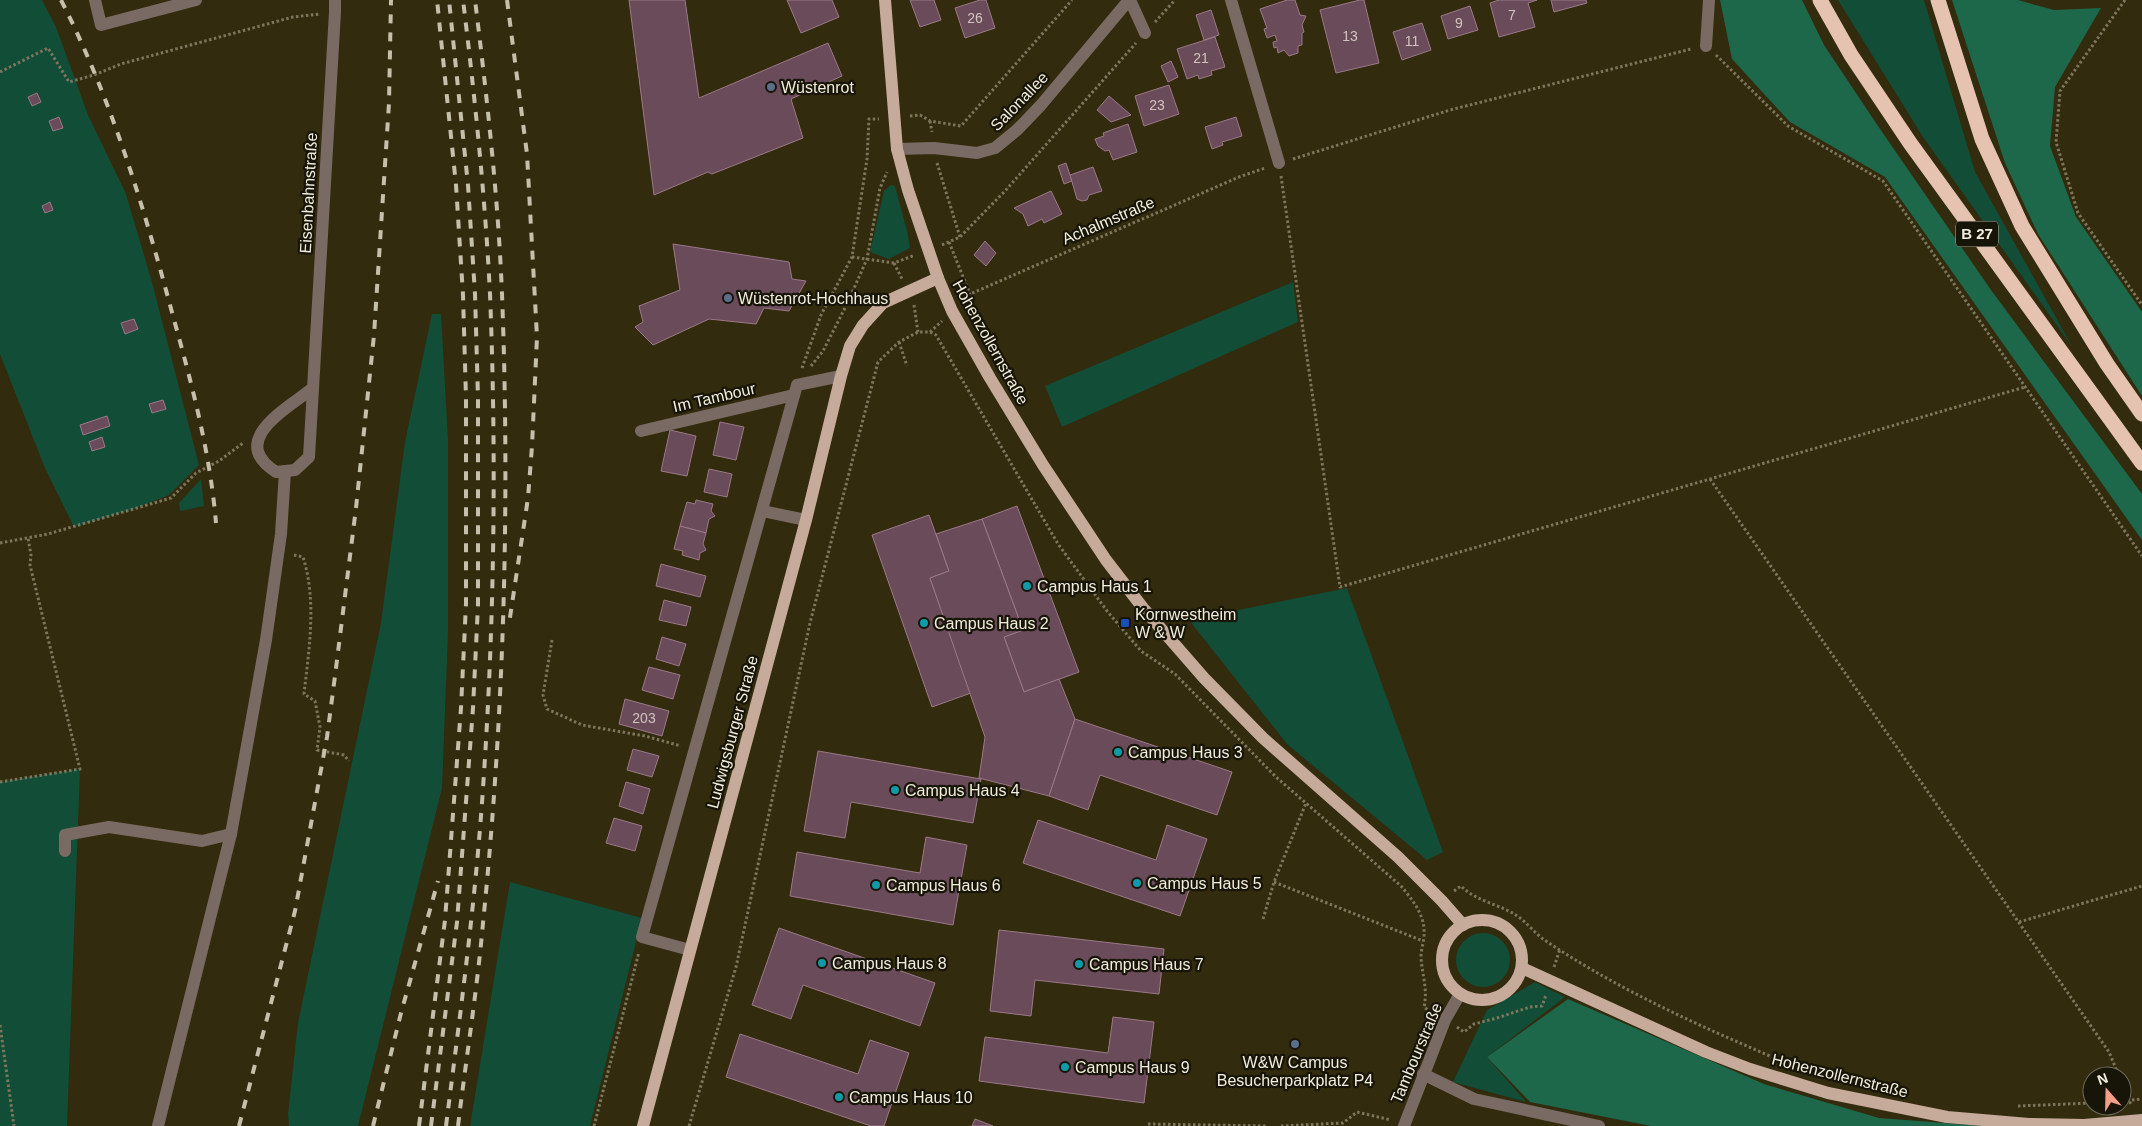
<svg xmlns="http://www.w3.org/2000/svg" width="2142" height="1126" font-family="Arial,sans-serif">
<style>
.green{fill:#124d37}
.forest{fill:#1d674b}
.building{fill:#6a4b5a;stroke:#9a7988}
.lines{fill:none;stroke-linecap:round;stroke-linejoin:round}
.path{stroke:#7d765d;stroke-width:3;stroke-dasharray:2.5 2.5;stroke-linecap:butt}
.minor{stroke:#796b63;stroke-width:12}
.major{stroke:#c6aa9a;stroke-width:12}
.highway{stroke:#e5c3b0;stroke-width:15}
.rail{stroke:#c5bfab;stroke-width:4;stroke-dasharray:9 9;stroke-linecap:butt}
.service-dot{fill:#5c6f8a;stroke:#171408;stroke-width:2}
.culture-dot{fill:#0f9aa8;stroke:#171408;stroke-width:2}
.transit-dot{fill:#1a4fb4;stroke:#171408;stroke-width:2}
.labels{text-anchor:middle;stroke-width:4.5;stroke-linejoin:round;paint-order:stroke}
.number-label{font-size:14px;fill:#d0c4bc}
.shield{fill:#171408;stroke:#b0ac9c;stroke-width:1}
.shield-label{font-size:15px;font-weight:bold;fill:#f2eddc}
.poi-label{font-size:16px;fill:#f2eddc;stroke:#171408;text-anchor:start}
.street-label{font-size:16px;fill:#f2eddc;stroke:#171408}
</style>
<rect width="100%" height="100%" fill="#332b0d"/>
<!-- green -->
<g class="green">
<polygon points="0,0 42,0 56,27 88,115 126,194 153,286 199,465 169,495 134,509 74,527 45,468 0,354"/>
<polygon points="1838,0 1924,0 1975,172 2073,348 1923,137"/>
<polygon points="891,185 895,186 907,231 910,248 889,259 870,252 884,191"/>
<polygon points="1293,282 1298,322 1062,427 1045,386"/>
<polygon points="432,314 441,314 448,440 448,633 442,788 358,1126 289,1126 288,1114 298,1023 381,623 405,442"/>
<polygon points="201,479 204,506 180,511 179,503"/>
<polygon points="1347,588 1443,852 1427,860 1287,744 1189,620"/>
<polygon points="80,769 67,1126 0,1126 0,782"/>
<polygon points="510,882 642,918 590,1126 470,1126"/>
<circle cx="1483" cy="960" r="27"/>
<polygon points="1535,982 1565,997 1487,1057 1526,1102 1453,1082 1487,1010"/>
</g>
<!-- forest -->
<g class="forest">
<polygon points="1720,0 1802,0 1824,45 1878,126 1991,290 2142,494 2142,540 1885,177 1790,122 1732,59"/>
<polygon points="1952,0 2018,0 2054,10 2101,8 2055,87 2050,146 2076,217 2142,312 2142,396 2038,234 2005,163"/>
<polygon points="1568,999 1764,1084 1879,1118 1984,1126 1651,1126 1530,1102 1487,1057"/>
</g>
<!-- building -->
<g class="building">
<polygon points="629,0 685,0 699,98 828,43 842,76 791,99 803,138 712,174 708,172 654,195"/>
<polygon points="787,0 832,0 839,17 801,33"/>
<polygon points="910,0 934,0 941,20 920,27"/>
<polygon points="980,0 986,0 995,28 965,38 955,8"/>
<polygon points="1287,0 1295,0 1300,15 1306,16 1302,25 1304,32 1302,33 1302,45 1298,46 1298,53 1289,56 1284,50 1278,53 1277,47 1274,48 1273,42 1277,41 1275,35 1267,38 1264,29 1267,28 1260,9"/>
<polygon points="1360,0 1364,0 1379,63 1336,73 1320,10"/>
<polygon points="1499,0 1537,0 1528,3 1535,27 1499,37 1490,3"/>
<polygon points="1551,0 1586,0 1587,3 1554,12"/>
<polygon points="1470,6 1478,30 1448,39 1441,16"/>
<polygon points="1211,10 1219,35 1204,40 1196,15"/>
<polygon points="1422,23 1431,50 1402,60 1393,32"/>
<polygon points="1215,37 1225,67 1211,71 1212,75 1199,79 1198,75 1187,79 1177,49"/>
<polygon points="1171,61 1178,77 1168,82 1161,66"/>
<polygon points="1169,85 1179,114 1144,126 1135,96"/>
<polygon points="37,93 41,102 32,106 28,97"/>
<polygon points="1109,96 1131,115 1111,122 1097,110"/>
<polygon points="59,117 63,128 53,131 49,121"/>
<polygon points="1236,117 1242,136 1222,142 1223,145 1212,149 1205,127"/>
<polygon points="1128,124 1137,152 1113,160 1109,150 1105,151 1098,146 1095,139 1104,136 1103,133"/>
<polygon points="1066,163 1072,181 1064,184 1058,166"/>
<polygon points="1093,167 1102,191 1089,195 1087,200 1082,201 1077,199 1070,175"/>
<polygon points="1051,191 1062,214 1044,223 1042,219 1028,226 1023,214 1014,208"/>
<polygon points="50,202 53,210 45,213 42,206"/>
<polygon points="985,241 996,253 986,266 974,255"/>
<polygon points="673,244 789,262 792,279 806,281 789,311 764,308 756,324 709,319 653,345 635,327 643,322 639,306 680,290"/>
<polygon points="134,319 138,329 125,334 121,323"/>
<polygon points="163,400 166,409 152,413 149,404"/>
<polygon points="107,416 110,426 83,435 80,425"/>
<polygon points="720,422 744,427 736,460 713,455"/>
<polygon points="670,430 696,436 687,476 661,471"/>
<polygon points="102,437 105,447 92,451 89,442"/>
<polygon points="709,469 732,474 727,497 704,492"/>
<polygon points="696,500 713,504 711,511 715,516 709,519 706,533 680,526 687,502 695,504"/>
<polygon points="1017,506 1079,672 1024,692 1004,637 1023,630 982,519"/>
<polygon points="929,515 949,571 930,578 971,693 932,707 872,535"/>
<polygon points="982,519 1023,630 1004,637 1024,692 1059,679 1075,719 1049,796 979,778 985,737 930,578 949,571 936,534"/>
<polygon points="680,526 706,533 703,544 706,550 700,553 699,560 682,555 683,551 674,549"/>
<polygon points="661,564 706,576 700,597 656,586"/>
<polygon points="664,600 691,607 686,626 659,620"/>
<polygon points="662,637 686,644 679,666 656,659"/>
<polygon points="649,667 680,675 673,699 642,690"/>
<polygon points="625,699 669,711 662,736 619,724"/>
<polygon points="1075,719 1232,772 1217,815 1100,775 1088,810 1049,796"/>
<polygon points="633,749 659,756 652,777 627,770"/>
<polygon points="818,751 981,779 973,823 851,802 845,838 804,831"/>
<polygon points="626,782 650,789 643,814 619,806"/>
<polygon points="614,818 642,826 635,851 606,843"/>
<polygon points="1038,820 1156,860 1167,825 1207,839 1180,916 1023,863"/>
<polygon points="926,837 967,845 953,925 790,896 797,852 920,873"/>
<polygon points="779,928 935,983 920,1026 803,985 791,1019 752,1005"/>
<polygon points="999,930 1164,949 1159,994 1035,980 1031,1016 990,1011"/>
<polygon points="1113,1017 1154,1022 1144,1103 979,1081 985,1037 1108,1053"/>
<polygon points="740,1034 858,1074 870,1040 909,1053 884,1126 871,1126 726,1077"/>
<polygon points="975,1119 993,1126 972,1126"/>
</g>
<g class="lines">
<!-- path -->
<g class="path">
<polyline points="2125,0 2060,91 2056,142 2078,213 2142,305"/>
<polyline points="1155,22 1175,0"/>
<polyline points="1716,55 1788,126 1883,181 2142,556"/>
<polyline points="0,72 48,48 69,82 94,75 121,64 293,17 320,14"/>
<polyline points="910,116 920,115 930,121 961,126 1072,0"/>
<polyline points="930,121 932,132"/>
<polyline points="1293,159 1450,110 1691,49"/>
<polyline points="937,163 960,237"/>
<polyline points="1281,176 1340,587 2025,387"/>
<polyline points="949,242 970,294"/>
<polyline points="942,245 960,237 1005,191 1136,43"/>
<polyline points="852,257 894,263 915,255"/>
<polyline points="894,263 902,279"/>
<polyline points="963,297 1239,177 1265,168"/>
<polyline points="914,305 918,332"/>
<polyline points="930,332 942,321"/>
<polyline points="899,342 907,366"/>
<polyline points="811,366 823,351 847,304 867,259 880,188 887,172"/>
<polyline points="802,368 821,315 852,257 867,159 869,119 879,119"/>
<polyline points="1710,479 2109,1052 2119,1076"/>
<polyline points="0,543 48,534 171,498 196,473 219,461 243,443"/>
<path d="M 294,555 L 303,557 C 317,601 309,649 304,694 L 315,701 L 320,727 L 317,750 L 344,755 L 349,761"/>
<polyline points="552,640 543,695 547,709 582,725 645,736 681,746"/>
<polyline points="0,782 80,769 30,565 31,555 28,538"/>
<polyline points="1274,882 1423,941"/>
<path d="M 1454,891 L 1461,886 C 1478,903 1502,904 1520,918 C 1528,924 1535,933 1543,939 C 1615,988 1697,1025 1777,1059"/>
<polyline points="1263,919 1274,882 1306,803"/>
<polyline points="2019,922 2142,886"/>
<polyline points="1554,967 1560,949"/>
<polyline points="0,1025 14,1126"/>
<polyline points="1457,1027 1464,1032 1474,1024 1497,1018 1530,1007 1542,1006 1546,995"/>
<polyline points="2122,1083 2131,1105"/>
<polyline points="2122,1101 2142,1099"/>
<polyline points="2018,1106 2092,1103"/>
<polyline points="1148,1124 1268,1126"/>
<polyline points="594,1126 639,952"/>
<path d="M 689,1126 L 736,967 L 810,623 L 878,362 L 899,342 L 918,332 L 930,332 L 936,335 L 1058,544 L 1107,611 L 1141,651 L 1175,674 L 1276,777 L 1401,886 C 1411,898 1424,914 1424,930 C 1425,939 1421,948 1421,957 C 1422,975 1428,989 1424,1007 L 1432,1013"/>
<polyline points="1281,1126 1343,1123 1357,1112 1391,1120"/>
</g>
<!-- minor -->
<g class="minor">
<polyline points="95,0 101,25 196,0"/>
<polyline points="1130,0 1145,33"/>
<polyline points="1231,0 1279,163"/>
<polyline points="1706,46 1709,0"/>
<polyline points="897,149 934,148 977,153 995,148 1017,130 1041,105 1129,0"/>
<path d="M 313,388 C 287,409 227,440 276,472 L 295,470 L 309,457 L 335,12 L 335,0"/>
<polyline points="641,431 794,395"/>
<polyline points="762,511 806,520"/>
<polyline points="65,851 65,835 109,827 202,841 231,834"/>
<polyline points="690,950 642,937 797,385 841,376"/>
<polyline points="1423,1074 1474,1099 1599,1126"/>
<polyline points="158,1126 231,834 266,640 281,534 285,471"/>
<polyline points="1404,1126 1445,1020 1460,994"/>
</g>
<!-- major -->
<g class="major">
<polyline points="885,0 897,149 908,190 938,278 952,311 990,378 1043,465 1106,560 1143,608 1204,678 1263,738 1398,857 1442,901 1463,925"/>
<circle cx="1482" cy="960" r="40"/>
<polyline points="1522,968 1706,1052 1750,1069 1828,1093 1947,1117 2029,1124 2084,1125 2142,1120"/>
<polyline points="643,1126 806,520 841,376 850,346 863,325 883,303 938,278"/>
</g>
<!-- highway -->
<g class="highway">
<polyline points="1820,0 1851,55 1910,143 2142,463"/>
<polyline points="1938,0 1982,139 2022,226 2107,364 2142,414"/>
</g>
<!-- rail -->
<g class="rail">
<path d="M 61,0 C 112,100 144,208 173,316 C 192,385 210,452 216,523"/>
<polyline points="507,0 527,154 537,337 532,446 528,498 509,624"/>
<polyline points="239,1126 295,911 327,737 335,676 356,508 374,335 389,103 391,0"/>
<polyline points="373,1126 401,1013 438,881"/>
<polyline points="419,1126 445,920 461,708 466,604 466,398 463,295 456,185 437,0"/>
<polyline points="431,1126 457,922 473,708 478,605 478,398 475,294 468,185 449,0"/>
<path d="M 446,1126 C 459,1023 473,920 481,816 C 494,642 497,468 490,294 C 485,196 475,98 463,0"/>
<path d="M 458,1126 C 466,1059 477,991 483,923 C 504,715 510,503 502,294 C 498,196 487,98 475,0"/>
</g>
</g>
<!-- markers -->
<g class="service-dot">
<circle cx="771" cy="87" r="5"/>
<circle cx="728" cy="298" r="5"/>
<circle cx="1295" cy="1044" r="5"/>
</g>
<g class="culture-dot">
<circle cx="1027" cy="586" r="5"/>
<circle cx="924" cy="623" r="5"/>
<circle cx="1118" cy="752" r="5"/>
<circle cx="895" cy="790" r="5"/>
<circle cx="1137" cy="883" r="5"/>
<circle cx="876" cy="885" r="5"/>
<circle cx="822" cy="963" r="5"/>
<circle cx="1079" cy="964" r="5"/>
<circle cx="1065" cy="1067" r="5"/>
<circle cx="839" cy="1097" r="5"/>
</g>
<rect class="transit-dot" x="1120" y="618" width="10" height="10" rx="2.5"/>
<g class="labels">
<!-- number labels -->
<g class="number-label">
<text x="1512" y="20">7</text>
<text x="975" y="23">26</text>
<text x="1459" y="28">9</text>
<text x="1350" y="41">13</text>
<text x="1412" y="46">11</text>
<text x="1201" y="63">21</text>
<text x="1157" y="110">23</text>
<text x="644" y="723">203</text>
</g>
<!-- shield labels -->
<rect class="shield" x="1956" y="221.5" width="42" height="25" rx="4"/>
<g class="shield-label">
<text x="1977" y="239">B 27</text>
</g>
<!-- poi labels -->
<g class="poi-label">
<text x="781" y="93">Wüstenrot</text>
<text x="738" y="304">Wüstenrot-Hochhaus</text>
<text x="1037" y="592">Campus Haus 1</text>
<text x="1135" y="620">Kornwestheim<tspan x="1135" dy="18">W &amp; W</tspan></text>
<text x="934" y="629">Campus Haus 2</text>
<text x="1128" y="758">Campus Haus 3</text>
<text x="905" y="796">Campus Haus 4</text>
<text x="1147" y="889">Campus Haus 5</text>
<text x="886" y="891">Campus Haus 6</text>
<text x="832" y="969">Campus Haus 8</text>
<text x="1089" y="970">Campus Haus 7</text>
<text x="1295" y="1068" text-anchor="middle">W&amp;W Campus<tspan x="1295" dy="18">Besucherparkplatz P4</tspan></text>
<text x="1075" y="1073">Campus Haus 9</text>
<text x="849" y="1103">Campus Haus 10</text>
</g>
<!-- street labels -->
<g class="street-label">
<text transform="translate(1019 101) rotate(-46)" y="6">Salonallee</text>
<text transform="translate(308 193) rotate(-87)" y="6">Eisenbahnstraße</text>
<text transform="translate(1108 220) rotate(-23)" y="6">Achalmstraße</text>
<text transform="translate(991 342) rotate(61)" y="6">Hohenzollernstraße</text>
<text transform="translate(714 397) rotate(-13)" y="6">Im Tambour</text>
<text transform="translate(732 732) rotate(-75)" y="6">Ludwigsburger Straße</text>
<text transform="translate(1416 1053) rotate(-67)" y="6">Tambourstraße</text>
<text transform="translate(1840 1075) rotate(14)" y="6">Hohenzollernstraße</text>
</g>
</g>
<!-- north arrow -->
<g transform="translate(2107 1091) rotate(340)"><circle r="24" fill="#171408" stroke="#6f6b5d"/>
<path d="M0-4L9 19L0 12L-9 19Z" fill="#f49e8a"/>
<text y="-8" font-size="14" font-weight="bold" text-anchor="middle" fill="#f2eddc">N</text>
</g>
</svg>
